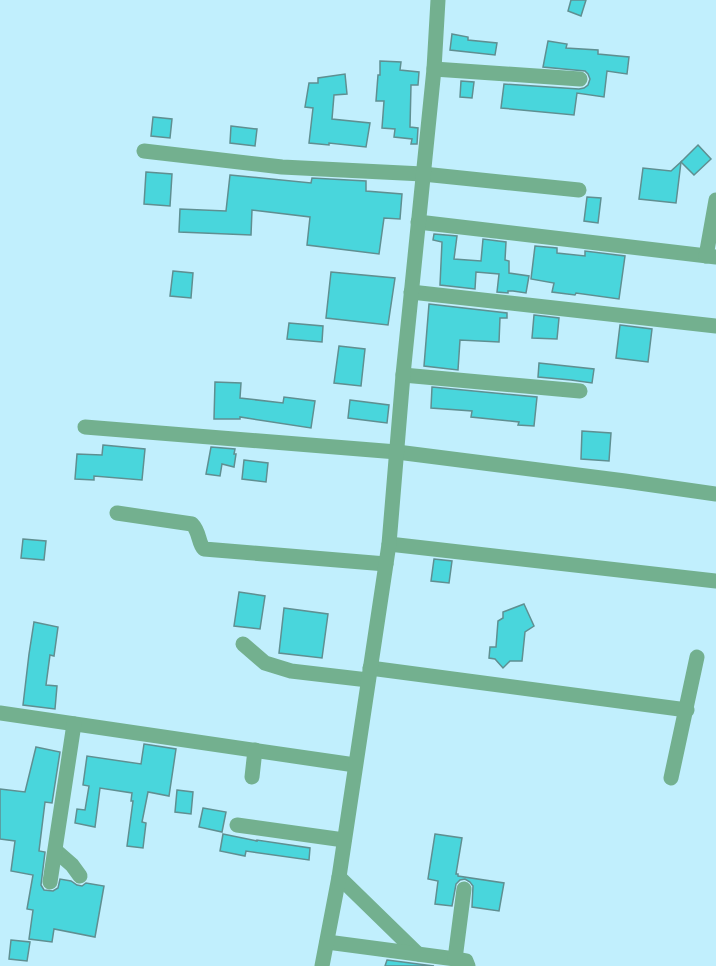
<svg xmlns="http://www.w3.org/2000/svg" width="716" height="966" font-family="'Golos Text',sans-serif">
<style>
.building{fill:#49d6dc;stroke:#5f8f91;stroke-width:1.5}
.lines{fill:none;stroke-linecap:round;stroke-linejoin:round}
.minor{stroke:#73b08f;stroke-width:15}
</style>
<rect width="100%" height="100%" fill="#c1effd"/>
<!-- building -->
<g class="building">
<polygon points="571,0 586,0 581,16 568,11"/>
<polygon points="452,34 468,37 468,40 497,43 495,55 450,50"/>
<polygon points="548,41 567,44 566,48 598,50 598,54 629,57 627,74 607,71 604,97 577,93 574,115 501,108 504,84 579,89 584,88 588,85 590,79 588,74 585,71 543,67"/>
<polygon points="380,61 401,62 400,70 419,72 418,85 411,85 410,127 418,128 417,144 411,144 412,139 394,137 395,129 382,128 384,101 376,101 378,75 380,75"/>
<polygon points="345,74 347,94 334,95 332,119 370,123 366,147 329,143 329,145 309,143 313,108 305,107 309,83 318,83 318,78"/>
<polygon points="461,81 474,82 472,98 460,97"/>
<polygon points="153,117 172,119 170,138 151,136"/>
<polygon points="231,126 257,129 255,146 230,143"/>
<polygon points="698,145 711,159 694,175 681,162"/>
<polygon points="681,162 676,203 639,199 643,168 671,171"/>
<polygon points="146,172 172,174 170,206 144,204"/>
<polygon points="230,175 311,183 312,178 366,181 366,191 402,194 400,219 384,218 379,254 307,245 310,217 252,210 251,235 179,232 180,209 226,211"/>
<polygon points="587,197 601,198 598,223 584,221"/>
<polygon points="434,234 457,236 454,259 481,261 483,239 506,242 505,260 509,261 509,273 529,276 526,293 513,291 508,291 508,293 497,292 499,274 476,272 475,289 440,285 442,242 433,240"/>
<polygon points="535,246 557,248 557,253 585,256 585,251 625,256 619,299 576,293 575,295 552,292 554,283 531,279"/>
<polygon points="173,271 193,273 191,298 170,296"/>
<polygon points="331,272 395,278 388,325 326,318"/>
<polygon points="429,304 507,313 507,318 500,318 499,342 460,340 458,370 424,366"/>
<polygon points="534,315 559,318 557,339 532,338"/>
<polygon points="289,323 323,326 322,342 287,339"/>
<polygon points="620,325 652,329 648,362 616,358"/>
<polygon points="339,346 365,349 361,386 334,383"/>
<polygon points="539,363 594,369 592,383 571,380 538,377"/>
<polygon points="215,382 241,383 240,398 283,403 284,397 315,401 311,428 240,417 240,419 214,419"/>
<polygon points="432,387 537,397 534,426 518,425 519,422 471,417 472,411 431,408"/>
<polygon points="350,400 389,405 387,423 348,418"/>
<polygon points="582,431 611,433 609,461 581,459"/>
<polygon points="103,445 145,449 142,480 94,476 94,480 75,479 77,454 102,455"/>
<polygon points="211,447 235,449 234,454 236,454 234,467 222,464 220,476 206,474"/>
<polygon points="244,460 268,463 266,482 242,479"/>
<polygon points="23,539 46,541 44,560 21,558"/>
<polygon points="434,559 452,561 449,583 431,581"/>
<polygon points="239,592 265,596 260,629 234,626"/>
<polygon points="524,604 534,626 525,632 522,661 510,661 503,668 495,659 489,658 490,647 496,647 498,621 503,618 503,612"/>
<polygon points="284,608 328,614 322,658 279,653"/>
<polygon points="34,622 58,627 54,656 50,655 46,685 57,686 55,709 23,705 29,654"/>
<polygon points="144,744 176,749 169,796 148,792 142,822 146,823 143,848 127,846 133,801 131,801 132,793 100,788 95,827 75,823 77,809 85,810 89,786 83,785 87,756 141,764"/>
<polygon points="36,747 60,752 52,803 45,802 39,851 45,852 41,885 44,890 53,891 58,888 60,879 71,881 77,885 82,886 86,883 104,886 95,937 54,929 52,942 29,939 33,910 27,909 33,875 11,871 15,841 0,839 0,789 25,792"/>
<polygon points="177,790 193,792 191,814 175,812"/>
<polygon points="203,808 226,812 222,832 199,827"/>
<polygon points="223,834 257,841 257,840 310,848 309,860 246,851 245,856 220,851"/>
<polygon points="435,834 462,838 456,874 458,874 458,876 504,883 499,911 472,907 473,886 470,882 465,879 460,880 456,884 452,906 435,904 438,881 428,879"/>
<polygon points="11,940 30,942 27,961 9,959"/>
<polygon points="387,960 434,966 385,966"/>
</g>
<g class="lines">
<!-- minor -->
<g class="minor">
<polyline points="434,69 580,79"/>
<polyline points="144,151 282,167 423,174 579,190"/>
<polyline points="418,222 716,257"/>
<polyline points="706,256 716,200"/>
<polyline points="411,292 716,326"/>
<polyline points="403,375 580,391"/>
<polyline points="85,427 397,452 625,481 716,494"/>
<path d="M 117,513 L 192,524 C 200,532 198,543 204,549 L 386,564"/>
<polyline points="389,544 716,581"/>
<polyline points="243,644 265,663 291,671 368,680"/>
<polyline points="370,668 687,710"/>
<polyline points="0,713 355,765"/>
<polyline points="252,777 255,750"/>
<polyline points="671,778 697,657"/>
<polyline points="237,825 344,840"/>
<polyline points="56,851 72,865 80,876"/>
<polyline points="339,877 418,954"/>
<polyline points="50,882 74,724"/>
<polyline points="327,942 455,959 466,961 468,966"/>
<polyline points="455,959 464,889"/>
<polyline points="322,966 339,877 389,544 403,375 434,69 438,0"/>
</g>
</g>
</svg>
